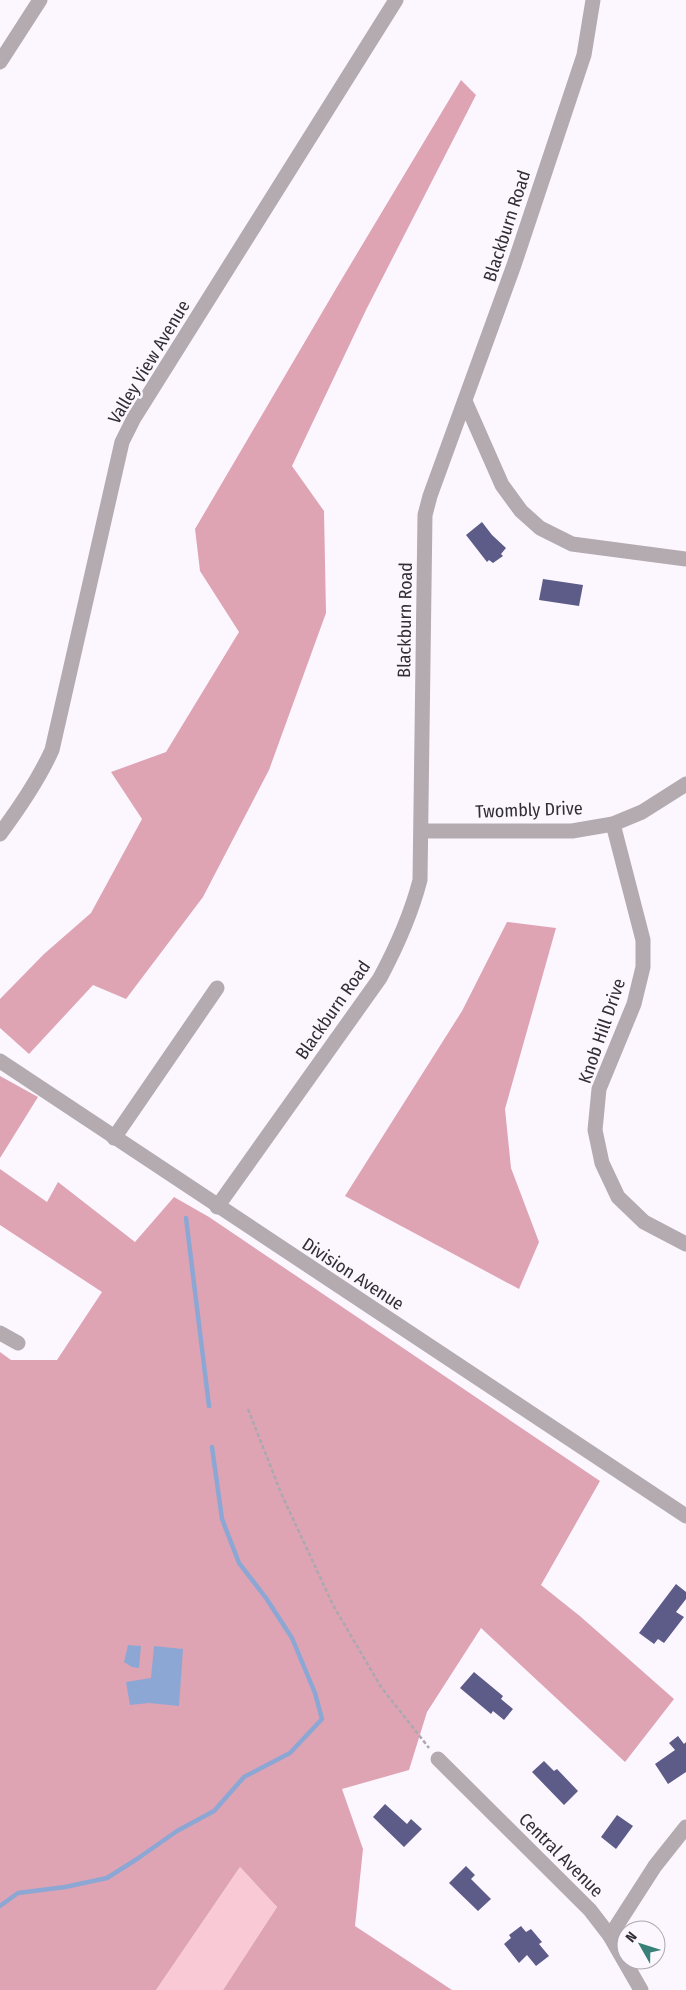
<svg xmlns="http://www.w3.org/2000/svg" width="686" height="1990" font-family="'Fira Sans Condensed',sans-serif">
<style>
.green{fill:#fac9d6}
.forest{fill:#dea4b4}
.water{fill:#8da7d4}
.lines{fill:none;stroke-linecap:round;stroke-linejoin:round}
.stream{stroke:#8da7d4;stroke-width:4.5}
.building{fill:#5d5b88}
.path{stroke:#aca8b0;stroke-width:2.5;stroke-dasharray:4 2.5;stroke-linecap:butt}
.minor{stroke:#b4abb1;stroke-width:15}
.labels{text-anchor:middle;stroke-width:5;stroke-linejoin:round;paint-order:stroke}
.street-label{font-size:18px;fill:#322e36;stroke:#fcf7ff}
</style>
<rect width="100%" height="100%" fill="#fcf7ff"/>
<!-- green -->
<polygon class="green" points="240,1867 277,1907 223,1990 156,1990"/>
<!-- forest -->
<g class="forest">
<polygon points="461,80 476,95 366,310 292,466 324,511 326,613 269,770 203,897 126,999 93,985 29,1054 0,1028 0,999 44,954 91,913 142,819 111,772 166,752 239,632 200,571 195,529 337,287"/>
<polygon points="507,922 556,928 505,1109 511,1168 539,1242 519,1289 345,1196 462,1011"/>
<polygon points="0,1076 38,1097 0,1158"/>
<polygon points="0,1169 47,1202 58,1182 135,1242 174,1197 209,1217 600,1481 541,1585 581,1617 674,1699 625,1762 481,1628 427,1712 409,1770 342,1789 363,1849 355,1926 452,1990 223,1990 277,1907 240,1867 156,1990 0,1990 0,1352 11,1360 57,1360 102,1292 0,1225"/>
</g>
<!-- water -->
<g class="water">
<polygon points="128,1645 141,1646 139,1668 132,1667 124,1662"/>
<polygon points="154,1646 183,1649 179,1706 149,1703 130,1705 126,1682 151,1678"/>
</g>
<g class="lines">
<!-- stream -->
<g class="stream">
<polyline points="186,1218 209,1406"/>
<polyline points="0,1906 18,1893 65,1887 107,1878 137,1859 177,1831 214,1811 244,1777 290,1753 322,1719 315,1693 292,1638 266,1598 239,1563 222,1519 212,1447"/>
</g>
</g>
<!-- building -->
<g class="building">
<polygon points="482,522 492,535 506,548 501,554 503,556 493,563 489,560 487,562 466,535"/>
<polygon points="543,579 583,585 579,606 539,600"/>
<polygon points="676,1584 686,1592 686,1599 676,1612 684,1617 664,1643 658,1639 654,1644 639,1633"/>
<polygon points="474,1672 503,1696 501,1699 513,1709 504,1720 493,1711 491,1714 460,1688"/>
<polygon points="678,1736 684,1744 686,1742 686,1772 668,1784 655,1764 675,1750 669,1743"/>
<polygon points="544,1761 554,1771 557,1769 578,1791 564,1805 532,1772"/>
<polygon points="385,1804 407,1824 411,1819 422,1829 404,1847 373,1817"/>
<polygon points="617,1815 633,1826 616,1849 601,1837"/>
<polygon points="466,1866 475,1875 471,1879 491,1899 478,1911 449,1883"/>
<polygon points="521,1926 526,1932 531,1929 542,1942 539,1944 549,1956 536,1966 527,1955 519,1963 504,1944 511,1938 509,1935"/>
</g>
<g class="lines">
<!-- path -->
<polyline class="path" points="248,1409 281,1493 333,1605 381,1687 429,1748"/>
<!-- minor -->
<g class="minor">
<polyline points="0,62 40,0"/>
<polyline points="465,401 502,485 521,511 540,528 572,544 686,559"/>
<polyline points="613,824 643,940 643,967 634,1004 599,1089 595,1130 602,1163 618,1197 644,1222 686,1244"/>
<polyline points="422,831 572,831 613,824 642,812 686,784"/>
<path d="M 0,834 C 20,807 38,781 52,750 L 122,442 L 134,418 L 396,0"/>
<polyline points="0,1061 686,1516"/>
<polyline points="114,1138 217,988"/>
<path d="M 217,1207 L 380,978 C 397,946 411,915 420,880 L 425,515 L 430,496 L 514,265 L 584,55 L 593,0"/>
<polyline points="0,1333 18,1343"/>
<polyline points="438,1759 590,1910 610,1936 641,1990"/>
<polyline points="610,1936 655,1866 686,1827"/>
</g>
</g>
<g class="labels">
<!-- street labels -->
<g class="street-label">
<text transform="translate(507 226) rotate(-72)" y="6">Blackburn Road</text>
<text transform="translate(149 362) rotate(-59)" y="6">Valley View Avenue</text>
<text transform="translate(405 620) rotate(-89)" y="6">Blackburn Road</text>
<text transform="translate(529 810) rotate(-2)" y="6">Twombly Drive</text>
<text transform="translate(333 1010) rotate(-55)" y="6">Blackburn Road</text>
<text transform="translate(602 1031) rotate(-71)" y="6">Knob Hill Drive</text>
<text transform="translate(353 1274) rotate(33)" y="6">Division Avenue</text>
<text transform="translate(561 1855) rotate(45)" y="6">Central Avenue</text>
</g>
</g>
<!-- north arrow -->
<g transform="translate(641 1945) rotate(309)"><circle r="24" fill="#fcf7ff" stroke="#aba7af"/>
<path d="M0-4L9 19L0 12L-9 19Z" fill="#398078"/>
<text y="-8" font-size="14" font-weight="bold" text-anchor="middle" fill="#322e36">N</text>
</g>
</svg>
